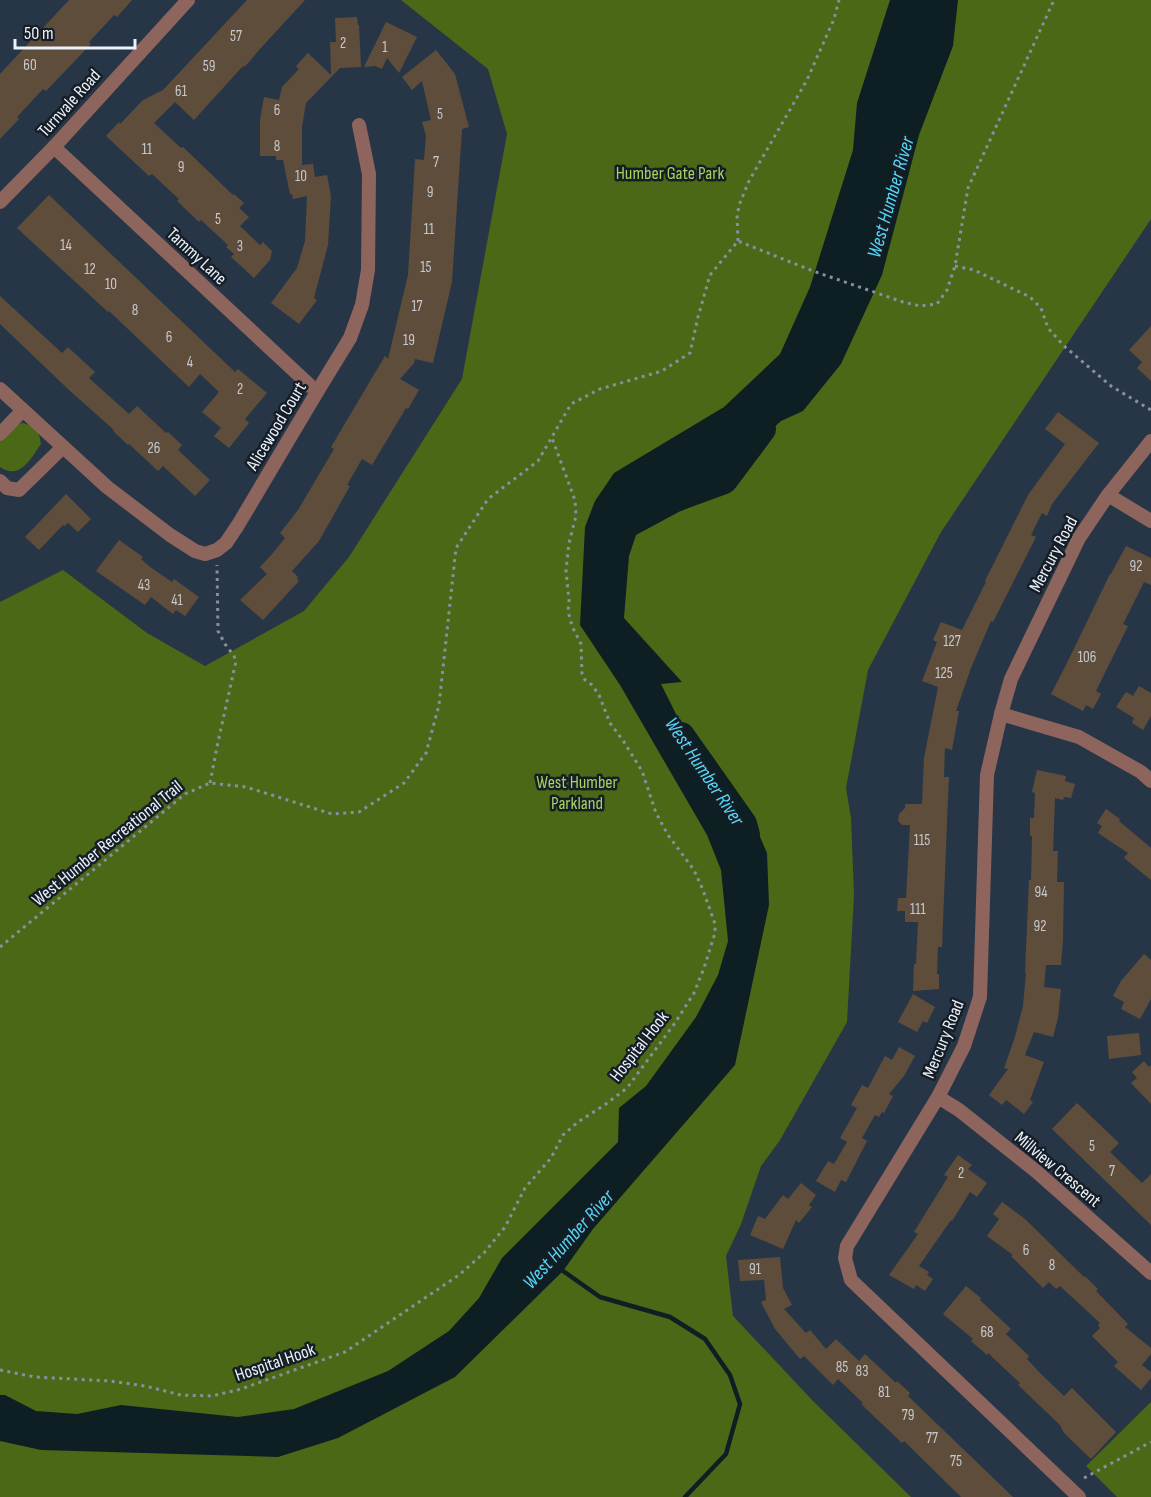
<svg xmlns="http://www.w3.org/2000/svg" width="1151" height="1497" font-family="'Sofia Sans Condensed',sans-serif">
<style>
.green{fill:#4b6817}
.water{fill:#0e1f23}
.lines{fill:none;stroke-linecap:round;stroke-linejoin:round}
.stream{stroke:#0e1f23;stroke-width:4.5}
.river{stroke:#0e1f23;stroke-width:28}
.building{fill:#5f4d3c}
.path{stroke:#85919f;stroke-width:3;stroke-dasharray:3 4.5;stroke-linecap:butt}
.minor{stroke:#8e655c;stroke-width:14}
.labels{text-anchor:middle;stroke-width:5;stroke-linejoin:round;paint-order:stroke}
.number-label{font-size:15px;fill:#c6c9cd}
.street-label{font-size:18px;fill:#e9f2fd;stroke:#161d25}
.park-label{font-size:18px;fill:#a6d360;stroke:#161d25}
.water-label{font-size:20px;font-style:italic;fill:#53d7f7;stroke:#161d25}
</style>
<rect width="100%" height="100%" fill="#273647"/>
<!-- green -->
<g class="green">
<polygon points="401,0 1151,0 1151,219 941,532 868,670 846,788 851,818 854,895 847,1022 780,1140 761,1166 741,1224 726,1256 733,1316 813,1401 911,1497 0,1497 0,602 63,570 147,633 205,666 304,611 349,557 462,379 507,134 488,69"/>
<path d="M 22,423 C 36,426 39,430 41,444 C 31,458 20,481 0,467 L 0,440 L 11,427 Z"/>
<polygon points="1151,1402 1151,1497 1117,1497 1086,1466"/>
</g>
<!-- water -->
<polygon class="water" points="890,0 958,0 953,46 919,135 882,275 841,364 803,411 781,421 688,507 636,535 629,556 624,618 682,682 661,684 714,790 724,799 748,809 767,853 769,905 735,1065 593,1229 563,1271 455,1377 338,1438 278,1457 41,1450 0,1441 0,1395 5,1395 36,1411 77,1414 121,1405 238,1417 294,1409 388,1371 449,1331 479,1298 502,1258 618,1142 619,1108 646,1086 696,1017 718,975 728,941 721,870 707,835 620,685 580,625 585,527 595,501 614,473 724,407 780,354 810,287 853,150 857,103"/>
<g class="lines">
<!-- stream -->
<polyline class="stream" points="563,1271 600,1297 670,1317 705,1339 730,1375 740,1404 726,1454 685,1497"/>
<!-- river -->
<g class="river">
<polyline points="678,497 724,480 762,429"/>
<polyline points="681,736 743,824 746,835"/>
</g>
</g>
<!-- building -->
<g class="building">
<polygon points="69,0 132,0 117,17 114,15 89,42 91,44 46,91 43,89 17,117 19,119 0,139 0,74"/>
<polygon points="247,0 305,0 259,50 250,61 244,67 243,66 194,120 175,102 154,123 181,148 183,147 233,195 234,194 244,203 239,208 249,217 240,226 260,245 263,242 272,251 270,260 254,278 231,257 234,254 226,247 228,245 201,220 199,222 177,201 179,199 152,174 149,176 106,136 119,122 120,124 143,100 163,90"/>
<polygon points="357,17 358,25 359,25 361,67 340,68 306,103 302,127 302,165 313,164 315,177 327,175 331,196 328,245 314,298 317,300 299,324 271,303 297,268 305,241 307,196 293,199 292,194 290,194 283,160 276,160 276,156 260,156 260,120 264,97 279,100 282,87 299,69 296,66 308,53 331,75 330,42 336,42 335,18"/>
<polygon points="386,22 417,37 399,73 387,58 382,69 375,66 364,67"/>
<polygon points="436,50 455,74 469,127 462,129 452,282 433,363 415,359 414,363 400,379 419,390 408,409 406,408 372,465 362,459 347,485 350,486 319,541 292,571 298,577 297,579 299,581 263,620 240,600 267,574 260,567 272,554 285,538 280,533 298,510 334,449 331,447 385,356 388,359 408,275 415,159 424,160 426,136 422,122 431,120 422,81 412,90 402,77"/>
<polygon points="49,195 235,372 238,369 267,393 245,419 249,423 229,448 214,436 221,428 202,412 219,392 200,374 189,387 109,311 108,312 17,228"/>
<polygon points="0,296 62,353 68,347 71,350 95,372 89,378 129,414 137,406 166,433 168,432 182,445 178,450 210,480 195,496 163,466 158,471 129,444 128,445 113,431 114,430 69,390 0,324"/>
<polygon points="1151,326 1151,381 1137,368 1142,362 1129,350"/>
<polygon points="1058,412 1099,443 1052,504 1047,516 1042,513 1031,535 1036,537 993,622 991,621 971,668 956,711 959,711 952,750 945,748 944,777 949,777 948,798 942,947 938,947 937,974 939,974 939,989 913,991 914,964 916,964 918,922 905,922 905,911 897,911 898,898 906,898 910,825 902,825 898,821 899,814 905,808 905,804 922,804 924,758 938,687 922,681 937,642 933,640 941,622 962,630 986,582 985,581 1028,495 1065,444 1045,429"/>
<polygon points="66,494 91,519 78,532 68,523 65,526 63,525 39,550 25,537"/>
<polygon points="119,540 143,557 141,559 150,567 172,582 174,579 199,597 185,616 176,610 173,614 151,597 145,605 96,571"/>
<polygon points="1126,546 1151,558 1151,585 1144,582 1123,624 1128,626 1096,691 1101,694 1093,709 1086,705 1083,711 1051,694 1067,663 1110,574 1111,574"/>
<polygon points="1139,686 1151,693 1151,716 1143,730 1132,723 1134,718 1116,707 1126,692 1133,696"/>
<polygon points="1037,770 1066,776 1065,781 1075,784 1071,798 1064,797 1063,800 1055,798 1053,851 1058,851 1057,882 1064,882 1063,940 1061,965 1046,965 1044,987 1061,989 1058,1018 1053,1037 1034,1032 1025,1055 1044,1062 1030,1100 1033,1102 1024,1114 1006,1100 1002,1105 989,1095 1008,1069 1004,1068 1014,1040 1023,1006 1026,973 1025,973 1029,880 1031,880 1032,836 1030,836 1030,818 1034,818 1035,793 1032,792"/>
<polygon points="1106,809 1120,819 1119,821 1151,848 1151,880 1124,858 1128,853 1098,833 1102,826 1097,823"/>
<polygon points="1144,954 1151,960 1151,999 1140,1019 1121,1009 1124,1002 1113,996 1121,981"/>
<polygon points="913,994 935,1007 927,1023 923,1021 917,1032 898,1022"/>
<polygon points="1139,1033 1141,1055 1109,1059 1107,1036"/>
<polygon points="899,1047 915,1056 904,1076 889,1094 893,1096 884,1113 882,1112 879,1117 875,1115 862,1138 867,1141 846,1182 841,1180 835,1192 816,1181 828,1161 834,1164 847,1142 840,1138 857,1108 851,1105 862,1085 868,1088 885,1056 892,1060"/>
<polygon points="1144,1061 1149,1067 1151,1065 1151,1104 1131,1083 1137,1078 1132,1072"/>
<polygon points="1077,1103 1119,1143 1110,1152 1142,1183 1151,1174 1151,1225 1052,1129"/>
<polygon points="958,1155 972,1165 968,1169 987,1183 977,1197 970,1192 952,1221 951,1220 919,1266 929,1272 927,1275 933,1279 925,1291 916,1285 914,1289 889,1275 918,1234 914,1232 948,1177 944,1175"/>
<polygon points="801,1183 816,1195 809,1205 812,1207 799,1223 796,1220 783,1249 750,1235 758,1216 765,1219 783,1195 788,1199"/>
<polygon points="1002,1202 1025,1219 1084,1277 1085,1276 1098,1289 1096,1291 1128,1324 1125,1327 1151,1348 1151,1354 1142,1365 1151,1372 1151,1378 1141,1390 1114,1366 1118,1362 1092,1336 1100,1328 1098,1325 1100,1323 1060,1286 1056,1289 1049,1282 1043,1288 1011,1256 1013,1255 987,1236 999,1219 993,1214"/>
<polygon points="780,1257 783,1288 792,1305 784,1309 806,1333 810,1330 826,1349 836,1339 859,1361 865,1354 896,1383 897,1381 910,1393 908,1396 1013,1497 961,1497 904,1441 902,1443 861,1404 863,1403 838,1379 833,1385 804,1356 800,1359 775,1329 761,1302 766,1300 764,1280 740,1281 738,1260"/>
<polygon points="966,1286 981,1298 980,1300 1011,1329 1006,1334 1029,1356 1027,1359 1041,1374 1064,1396 1072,1388 1116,1432 1091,1459 1064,1433 1060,1425 1018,1385 1020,1383 988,1353 987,1355 971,1341 973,1339 943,1314"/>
</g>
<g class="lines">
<!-- path -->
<g class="path">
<polyline points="738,241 737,215 740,203 749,181 807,80 834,19 839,0"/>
<polyline points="955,266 974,270 1030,297 1041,308 1048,328 1064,346 1111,386 1151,410"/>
<polyline points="210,783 218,742 236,661 234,656 225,644 218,631 217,565"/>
<polyline points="0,947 185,794 210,783 246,787 332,814 359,812 404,783 426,753 439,705 456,548 488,499 538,461 571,404 600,389 662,371 690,353 698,317 710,275 738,241 813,271 903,302 920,306 937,304 947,290 955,266 968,188 1054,0"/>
<polyline points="0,1370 35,1377 110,1381 145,1386 181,1395 212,1396 241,1389 345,1352 459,1275 484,1253 505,1227 525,1188 551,1158 563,1135 578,1122 606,1104 627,1088 675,1023 694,993 704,968 715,933 715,924 703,890 694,870 668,835 656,813 642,771 624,742 610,723 599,695 592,685 585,680 582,674 581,644 572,626 568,611 569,601 566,570 569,543 576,516 575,500 552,438"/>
<polyline points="1084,1478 1151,1442"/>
</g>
<!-- minor -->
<g class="minor">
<polyline points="54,147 317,392"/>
<polyline points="0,202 54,147 188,0"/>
<polyline points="0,389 107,487 170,535 195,551 205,554 217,550 226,543 238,525 317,392 350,338 362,305 368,270 369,174 359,125"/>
<polyline points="0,434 23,410"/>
<polyline points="0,481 7,488 19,490 63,447"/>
<polyline points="1108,495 1151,521"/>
<polyline points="1001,714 1079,737 1141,772 1151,781"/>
<polyline points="938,1097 959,1110 1037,1172 1151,1273"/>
<polyline points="1079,1497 851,1280 845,1258 847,1246 938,1097 964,1046 980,997 987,775 1001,714 1011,679 1079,538 1108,495 1151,441"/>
</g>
</g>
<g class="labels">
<!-- number labels -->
<g class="number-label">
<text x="236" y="41">57</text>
<text x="343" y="48">2</text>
<text x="385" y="52">1</text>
<text x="30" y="70">60</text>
<text x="209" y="71">59</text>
<text x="181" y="96">61</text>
<text x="277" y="115">6</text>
<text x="440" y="119">5</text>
<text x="277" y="151">8</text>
<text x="147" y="154">11</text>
<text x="436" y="167">7</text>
<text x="181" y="172">9</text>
<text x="301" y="181">10</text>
<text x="430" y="197">9</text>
<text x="218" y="224">5</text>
<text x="429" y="234">11</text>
<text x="66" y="250">14</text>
<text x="240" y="251">3</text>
<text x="426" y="272">15</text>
<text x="90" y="274">12</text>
<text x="111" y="289">10</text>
<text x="417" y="311">17</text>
<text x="135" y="315">8</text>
<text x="169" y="342">6</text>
<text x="409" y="345">19</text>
<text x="190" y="367">4</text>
<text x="240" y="394">2</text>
<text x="154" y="453">26</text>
<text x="1136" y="571">92</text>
<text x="144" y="590">43</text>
<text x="177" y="605">41</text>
<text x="952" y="646">127</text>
<text x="1087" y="662">106</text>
<text x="944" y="678">125</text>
<text x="922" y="845">115</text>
<text x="1041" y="897">94</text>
<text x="918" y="914">111</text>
<text x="1040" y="931">92</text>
<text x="1092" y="1151">5</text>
<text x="1112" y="1176">7</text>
<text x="961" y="1178">2</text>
<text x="1026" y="1255">6</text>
<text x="1052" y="1270">8</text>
<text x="755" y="1274">91</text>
<text x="987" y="1337">68</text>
<text x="842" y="1372">85</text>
<text x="862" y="1376">83</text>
<text x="884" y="1397">81</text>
<text x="908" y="1420">79</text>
<text x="932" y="1443">77</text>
<text x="956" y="1466">75</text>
</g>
<!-- street labels -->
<g class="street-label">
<text transform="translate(69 103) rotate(-48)" y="6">Turnvale Road</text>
<text transform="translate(197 256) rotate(43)" y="6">Tammy Lane</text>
<text transform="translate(276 426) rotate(-59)" y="6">Alicewood Court</text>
<text transform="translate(1053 554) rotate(-62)" y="6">Mercury Road</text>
<text transform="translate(107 843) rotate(-39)" y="6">West Humber Recreational Trail</text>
<text transform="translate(943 1039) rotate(-68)" y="6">Mercury Road</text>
<text transform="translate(639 1046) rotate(-52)" y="6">Hospital Hook</text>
<text transform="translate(1058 1169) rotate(40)" y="6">Millview Crescent</text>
<text transform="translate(275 1362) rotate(-19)" y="6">Hospital Hook</text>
</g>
<!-- park labels -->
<g class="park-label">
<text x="670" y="179">Humber Gate Park</text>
<text x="577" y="788">West Humber<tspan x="577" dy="21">Parkland</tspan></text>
</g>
<!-- water labels -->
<g class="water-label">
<text transform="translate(890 197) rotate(-74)" y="7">West Humber River</text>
<text transform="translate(705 771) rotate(56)" y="7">West Humber River</text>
<text transform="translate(568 1239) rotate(-48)" y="7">West Humber River</text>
</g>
</g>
<!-- scale -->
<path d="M15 39v9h120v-9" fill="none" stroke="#e9f2fd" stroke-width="3"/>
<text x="24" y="39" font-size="18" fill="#e9f2fd" stroke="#161d25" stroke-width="4.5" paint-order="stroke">50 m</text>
</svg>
